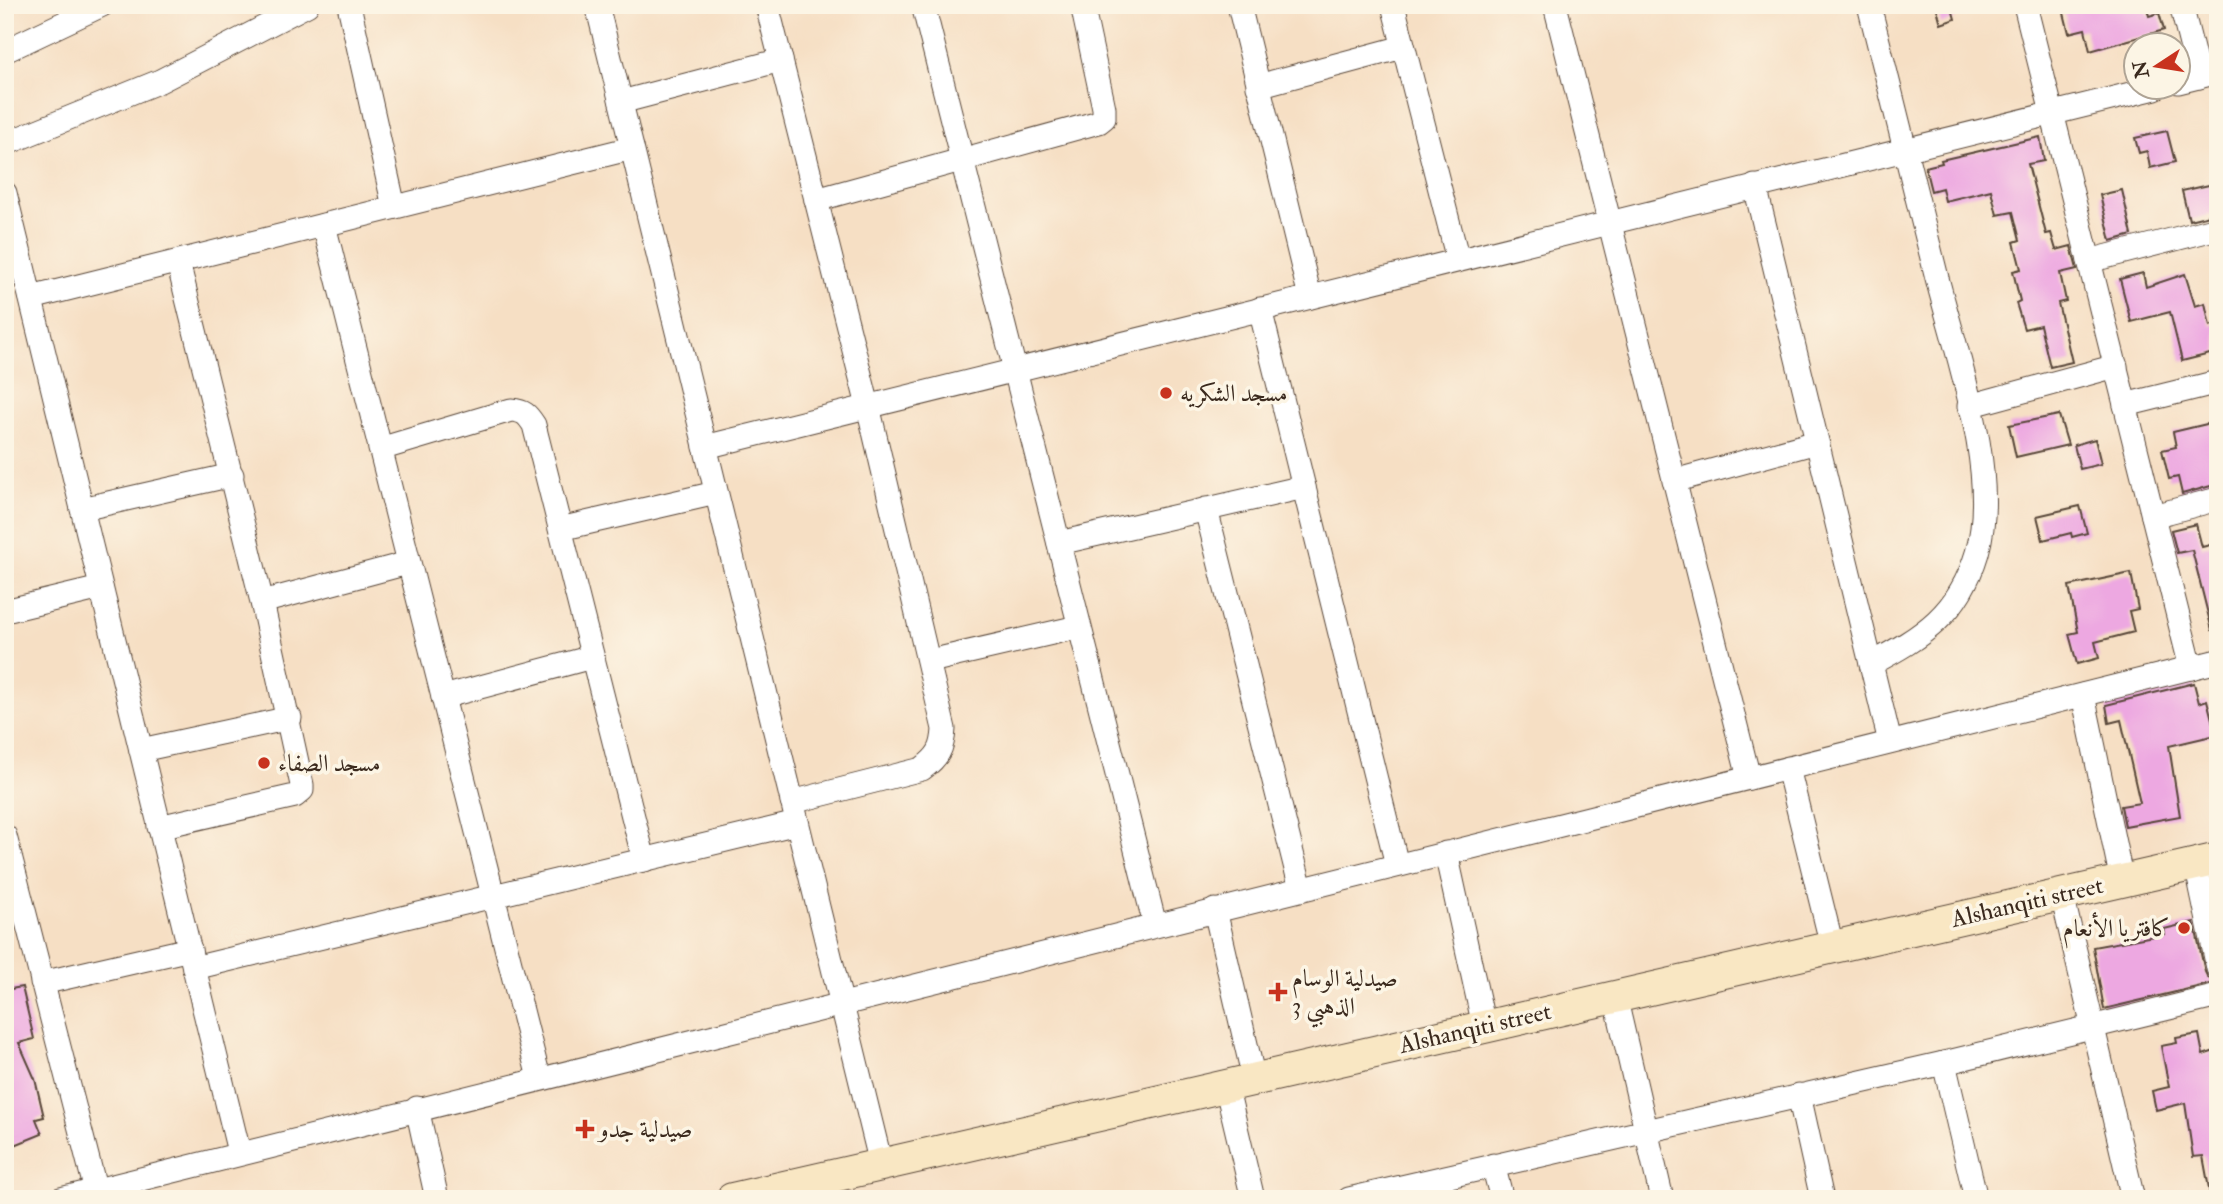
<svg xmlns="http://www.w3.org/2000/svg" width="2223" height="1204" font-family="'IM FELL Double Pica',Amiri,serif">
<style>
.building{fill:#eda8e1}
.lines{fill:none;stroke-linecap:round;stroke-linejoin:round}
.street-casing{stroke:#574537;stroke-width:25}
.secondary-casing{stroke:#574537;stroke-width:34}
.street{stroke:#fff;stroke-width:23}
.secondary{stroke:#f9e7c3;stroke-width:32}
.poi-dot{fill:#c8321e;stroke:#fcf5e5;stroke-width:2.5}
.labels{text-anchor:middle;stroke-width:7;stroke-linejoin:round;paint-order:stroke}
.poi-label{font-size:24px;fill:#3b2a1e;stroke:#fcf5e5;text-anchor:start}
.street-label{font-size:24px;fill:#3b2a1e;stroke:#fcf5e5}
</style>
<rect width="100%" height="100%" fill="#fcf5e5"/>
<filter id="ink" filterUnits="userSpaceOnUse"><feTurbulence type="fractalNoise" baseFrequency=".0143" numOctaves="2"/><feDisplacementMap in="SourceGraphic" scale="14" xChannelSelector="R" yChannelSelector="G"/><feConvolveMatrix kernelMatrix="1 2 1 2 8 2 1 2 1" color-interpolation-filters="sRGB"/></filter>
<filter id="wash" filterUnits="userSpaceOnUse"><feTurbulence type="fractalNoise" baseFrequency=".00686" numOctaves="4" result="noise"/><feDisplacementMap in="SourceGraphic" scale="28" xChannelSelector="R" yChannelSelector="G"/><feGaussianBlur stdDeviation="1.57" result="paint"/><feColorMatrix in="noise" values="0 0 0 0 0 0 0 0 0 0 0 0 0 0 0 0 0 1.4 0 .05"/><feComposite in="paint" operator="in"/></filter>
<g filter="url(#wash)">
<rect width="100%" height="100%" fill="#f6dfc4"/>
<g id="blocks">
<!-- building -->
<g class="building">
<polygon points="1936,5 1951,5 1955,19 1941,24"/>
<polygon points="2062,5 2146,5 2149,16 2159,13 2164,30 2090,51 2085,29 2069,33"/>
<polygon points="2167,131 2175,162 2150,168 2147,151 2139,153 2135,138"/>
<polygon points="2040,137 2044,161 2028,164 2046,234 2051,233 2056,250 2071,246 2077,269 2060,273 2066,301 2058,303 2072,362 2050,367 2040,325 2024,329 2016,303 2020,301 2013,271 2021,269 2014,242 2020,240 2013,212 1997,215 1991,190 1945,201 1942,188 1931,191 1925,167 1942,163 1941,160"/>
<polygon points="2218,183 2218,213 2189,220 2182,191"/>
<polygon points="2122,190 2132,235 2111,241 2100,195"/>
<polygon points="2143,273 2146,287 2185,274 2195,306 2205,303 2210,326 2215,324 2218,352 2182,361 2170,312 2131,322 2120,279"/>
<polygon points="2059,415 2068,445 2016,457 2009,425"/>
<polygon points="2211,423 2212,426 2218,425 2218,484 2182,494 2178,477 2169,479 2162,450 2176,447 2173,432"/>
<polygon points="2095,439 2101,464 2080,469 2074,445"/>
<polygon points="2080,506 2087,533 2072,537 2071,533 2043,540 2037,516"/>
<polygon points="2196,524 2202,547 2218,543 2218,629 2212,630 2192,550 2177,553 2171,530"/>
<polygon points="2131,573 2138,609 2129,611 2134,632 2095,642 2099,658 2077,664 2069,634 2078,632 2069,586"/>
<polygon points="2194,683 2199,703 2207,700 2216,735 2169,746 2180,816 2125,826 2121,806 2140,803 2121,720 2109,723 2106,705"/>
<polygon points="2194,922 2205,972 2208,978 2218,982 2104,1009 2093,947 2165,934 2164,929"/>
<polygon points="22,987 34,1039 19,1043 35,1079 44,1117 36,1119 42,1134 5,1149 5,990"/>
<polygon points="2199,1034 2203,1055 2218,1050 2218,1117 2215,1118 2218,1193 2210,1194 2203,1156 2193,1157 2185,1103 2156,1110 2152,1091 2169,1087 2161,1046 2177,1043 2176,1038"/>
</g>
</g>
</g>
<g filter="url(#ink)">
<use href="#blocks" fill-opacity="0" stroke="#574537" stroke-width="2"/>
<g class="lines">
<!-- street casing -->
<g class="street-casing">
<g id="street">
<polyline points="349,5 394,207"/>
<polyline points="597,5 881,1164"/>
<path d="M 767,5 L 868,406 L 944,729 C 943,749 938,757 922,769 L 792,802"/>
<polyline points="923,5 1155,925"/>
<polyline points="1239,5 1310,297"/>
<polyline points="1393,5 1458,260"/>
<polyline points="1555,5 1749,778"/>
<path d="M 1869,5 C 1892,96 1914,187 1937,278 C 1957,357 2000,474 1977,553 C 1959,614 1923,636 1871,664"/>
<polyline points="2025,5 2191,668"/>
<polyline points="2181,5 2199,77"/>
<polyline points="5,51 102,5"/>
<polyline points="2178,82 2218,72"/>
<polyline points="1258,86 1403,47"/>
<polyline points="621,102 781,60"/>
<polyline points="5,144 160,81 307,5"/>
<polyline points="1755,186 1890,742"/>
<polyline points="5,193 239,1152"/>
<polyline points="816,200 1099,122 1104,118 1104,108 1082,5"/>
<polyline points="324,225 539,1078"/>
<polyline points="2089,261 2218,228"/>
<polyline points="31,298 632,148"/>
<polyline points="1260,309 1397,865"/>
<polyline points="2125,405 2218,382"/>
<polyline points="1969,406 2116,366"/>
<polyline points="705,447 2155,88"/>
<path d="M 380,449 L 511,410 C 524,411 527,414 534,425 L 644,860"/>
<polyline points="1674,481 1817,442"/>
<polyline points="82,509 232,475"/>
<polyline points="1206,509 1301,889"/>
<polyline points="2153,516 2218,499"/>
<polyline points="560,529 716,493"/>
<polyline points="1059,543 1304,487"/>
<polyline points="262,602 408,563"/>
<polyline points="5,611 101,588"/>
<polyline points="930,661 1078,627"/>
<polyline points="2083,695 2122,881"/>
<polyline points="443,697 592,657"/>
<polyline points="141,750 290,718"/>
<polyline points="1788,768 1832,946"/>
<polyline points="159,827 295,796 302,790 302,785 262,602 178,262"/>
<polyline points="5,836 98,1199"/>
<polyline points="1446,853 1484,1026"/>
<polyline points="2196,864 2218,968"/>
<polyline points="2062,895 2133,1199"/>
<polyline points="1215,910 1254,1079"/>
<polyline points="194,968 797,823"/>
<polyline points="42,983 190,949"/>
<polyline points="1615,996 1662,1199"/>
<polyline points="1944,1063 1976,1199"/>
<polyline points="1226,1085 1253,1199"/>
<polyline points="1799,1095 1822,1199"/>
<polyline points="417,1108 437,1199"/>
<polyline points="1493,1165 1502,1199"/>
<polyline points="61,1199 2218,661"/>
<polyline points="1349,1199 1944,1063 2218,996"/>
</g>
</g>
<!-- secondary casing -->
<g class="secondary-casing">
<polyline id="secondary" points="732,1199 2218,859"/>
</g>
<!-- street -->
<use href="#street" class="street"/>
<!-- secondary -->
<use href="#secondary" class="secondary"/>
</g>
</g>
<!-- markers -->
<g class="poi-dot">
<circle cx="1166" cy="393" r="7"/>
<circle cx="264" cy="763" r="7"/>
<circle cx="2184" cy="928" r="7"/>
<path d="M1274.5 981.5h7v7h7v7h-7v7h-7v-7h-7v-7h7z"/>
<path d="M581.5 1118.5h7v7h7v7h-7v7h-7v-7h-7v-7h7z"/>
</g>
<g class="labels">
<!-- poi labels -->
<g class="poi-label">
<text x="1180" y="401">مسجد الشكريه</text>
<text x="278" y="771">مسجد الصفاء</text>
<text x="2170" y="936" text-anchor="end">كافتريا الأنعام</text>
<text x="1292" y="986">صيدلية الوسام<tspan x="1292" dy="28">الذهبي 3</tspan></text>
<text x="599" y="1137">صيدلية جدو</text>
</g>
<!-- street labels -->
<g class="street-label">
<text transform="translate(2027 902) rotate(-13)" y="8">Alshanqiti street</text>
<text transform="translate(1475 1028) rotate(-13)" y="8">Alshanqiti street</text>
</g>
</g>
<!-- margin -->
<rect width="2223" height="1204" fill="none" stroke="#fcf5e5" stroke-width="28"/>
<!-- north arrow -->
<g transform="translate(2157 66) rotate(258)"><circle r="33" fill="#fcf5e5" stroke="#afa495" stroke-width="2"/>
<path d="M0-5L12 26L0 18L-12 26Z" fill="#c8321e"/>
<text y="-10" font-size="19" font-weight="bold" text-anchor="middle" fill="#3b2a1e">N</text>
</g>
</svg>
